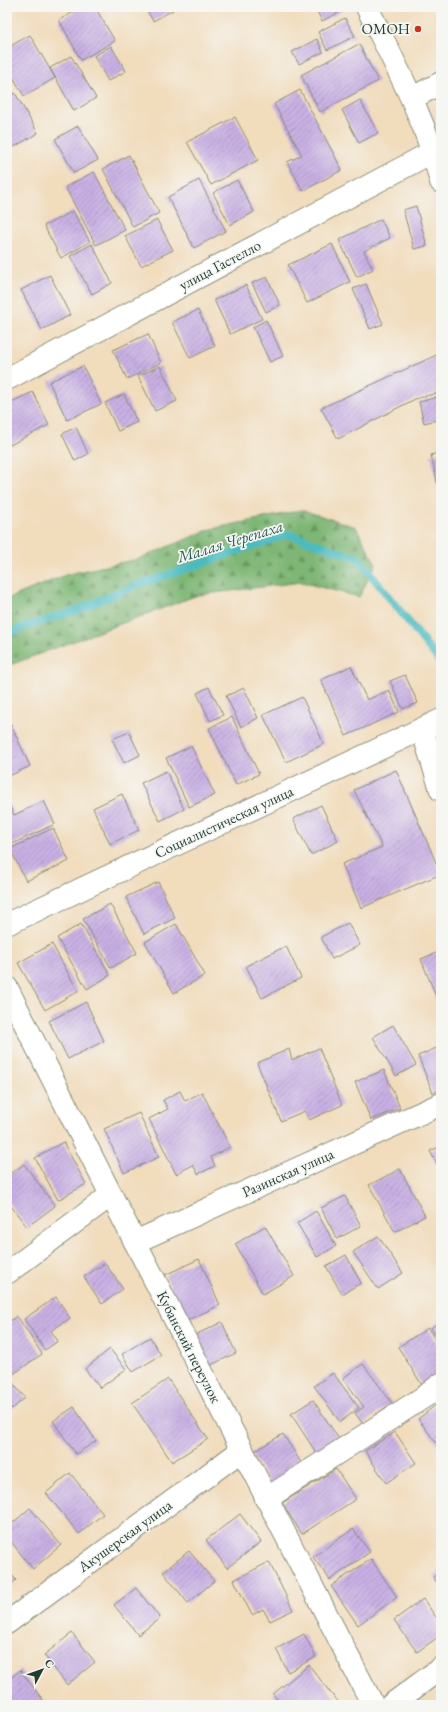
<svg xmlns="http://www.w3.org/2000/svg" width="448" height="1712" font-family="'EB Garamond',serif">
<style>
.forest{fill:url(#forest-firs);stroke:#4e7a54}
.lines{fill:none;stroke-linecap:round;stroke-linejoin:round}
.stream{stroke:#4cbbc1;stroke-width:8}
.building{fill:url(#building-hatch)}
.minor-casing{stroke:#888c78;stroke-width:24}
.tertiary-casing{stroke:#888c78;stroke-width:24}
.minor{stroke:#fff;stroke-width:22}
.tertiary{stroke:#fff;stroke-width:22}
.poi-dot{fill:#c8321e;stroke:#f6f6f2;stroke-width:1.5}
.labels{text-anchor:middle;stroke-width:3.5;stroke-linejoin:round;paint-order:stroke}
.poi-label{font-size:15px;fill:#1f3d34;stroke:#f6f6f2;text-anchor:end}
.street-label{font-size:15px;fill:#1f3d34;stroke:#f6f6f2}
.water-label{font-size:16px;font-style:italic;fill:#2a5c57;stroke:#f6f6f2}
</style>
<defs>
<pattern id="forest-firs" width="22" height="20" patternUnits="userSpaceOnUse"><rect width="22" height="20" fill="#7eb674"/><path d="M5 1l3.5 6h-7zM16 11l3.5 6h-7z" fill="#679560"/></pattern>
<pattern id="building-hatch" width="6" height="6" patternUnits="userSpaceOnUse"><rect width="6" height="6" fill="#c9b0e4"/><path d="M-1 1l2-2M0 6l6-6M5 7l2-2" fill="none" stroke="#a390ba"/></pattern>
</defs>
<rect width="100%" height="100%" fill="#f6f6f2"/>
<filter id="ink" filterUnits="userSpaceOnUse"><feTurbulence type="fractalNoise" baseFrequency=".025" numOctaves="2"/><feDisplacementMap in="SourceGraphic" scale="8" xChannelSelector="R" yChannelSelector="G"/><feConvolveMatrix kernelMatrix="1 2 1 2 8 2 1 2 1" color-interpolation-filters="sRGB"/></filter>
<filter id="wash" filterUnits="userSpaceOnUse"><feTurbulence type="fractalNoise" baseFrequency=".012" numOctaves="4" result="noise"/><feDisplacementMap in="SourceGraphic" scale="16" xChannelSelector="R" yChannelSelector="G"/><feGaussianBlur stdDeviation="0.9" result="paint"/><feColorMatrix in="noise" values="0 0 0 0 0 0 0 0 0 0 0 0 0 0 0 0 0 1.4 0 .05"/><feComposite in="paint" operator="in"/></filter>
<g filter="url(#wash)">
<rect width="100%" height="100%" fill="#f1dcbc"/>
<!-- forest -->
<polygon class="forest" points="302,510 356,527 376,564 359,597 301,582 198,595 7,666 7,599 68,574 138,559 211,529"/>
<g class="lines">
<!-- stream -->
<polyline class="stream" points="7,634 27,626 75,611 135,586 288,534 358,558 441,663"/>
</g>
<g id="blocks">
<!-- building -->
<g class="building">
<polygon points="83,7 95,7 115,41 81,60 59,20"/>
<polygon points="145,7 171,7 173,10 153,21"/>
<polygon points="317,7 340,7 342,11 322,21 315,8"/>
<polygon points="345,18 355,36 327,50 318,32"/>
<polygon points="30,35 55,78 24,96 7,67 7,48"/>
<polygon points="317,39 323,52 299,64 292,52"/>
<polygon points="359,44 378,81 320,112 301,75"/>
<polygon points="111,46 126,71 108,81 94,56"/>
<polygon points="71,56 96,98 74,111 50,68"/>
<polygon points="300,90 342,170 303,191 287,162 302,155 274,104"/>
<polygon points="15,93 38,133 14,147 7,134 7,97"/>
<polygon points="360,100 378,133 359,143 342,110"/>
<polygon points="235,117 258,160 211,185 187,142"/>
<polygon points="78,126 98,160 74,173 55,139"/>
<polygon points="129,155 159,213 133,227 103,169"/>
<polygon points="94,172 125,230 96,245 65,187"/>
<polygon points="199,180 226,231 194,248 168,197"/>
<polygon points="237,180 254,212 230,225 213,193"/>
<polygon points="416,206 427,246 414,249 403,210"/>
<polygon points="73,211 90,242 61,258 44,226"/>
<polygon points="381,219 390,238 364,251 373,269 357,277 339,240"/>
<polygon points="157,220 173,250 141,266 125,236"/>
<polygon points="92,244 112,283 92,294 70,256"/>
<polygon points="332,244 350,282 307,303 288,265"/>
<polygon points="50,275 70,315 42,330 21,290"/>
<polygon points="267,277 280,305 266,312 252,283"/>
<polygon points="366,284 383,324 370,329 353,289"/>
<polygon points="246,285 262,319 230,334 214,300"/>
<polygon points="198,310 215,346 190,358 172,322"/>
<polygon points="266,320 283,356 270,362 253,327"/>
<polygon points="148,334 161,363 127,379 113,350"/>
<polygon points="441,353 441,392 415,399 338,439 321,408"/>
<polygon points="83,366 101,404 67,420 49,382"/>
<polygon points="160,366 177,401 155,411 138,376"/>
<polygon points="33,392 49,425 10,445 7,439 7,404"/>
<polygon points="124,394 137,422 118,431 105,403"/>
<polygon points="441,396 441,419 424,423 419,402"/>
<polygon points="76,427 88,454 75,461 62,434"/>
<polygon points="441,452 441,495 440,495 431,455"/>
<polygon points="351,666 367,700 389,690 399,712 346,736 321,680"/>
<polygon points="405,675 418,703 403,709 390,681"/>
<polygon points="209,687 223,715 210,721 197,693"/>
<polygon points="244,688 258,718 241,727 226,696"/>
<polygon points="302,697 324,744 286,762 263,715"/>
<polygon points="232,717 259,774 236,785 209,728"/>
<polygon points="11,725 30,766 7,777 7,727"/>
<polygon points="129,732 140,755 124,763 112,739"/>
<polygon points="191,746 215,795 189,807 166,758"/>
<polygon points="396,770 441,874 361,908 342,864 382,847 354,790"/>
<polygon points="166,771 184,809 160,821 141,783"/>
<polygon points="122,794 139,830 110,844 93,808"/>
<polygon points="7,800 14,815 44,801 55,824 12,844 7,834"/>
<polygon points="321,805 338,841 311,855 293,819"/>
<polygon points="53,828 69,861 26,881 10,849"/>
<polygon points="158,882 175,918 144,934 126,897"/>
<polygon points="110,904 137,953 111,968 83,919"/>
<polygon points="348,923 360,945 332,959 321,937"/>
<polygon points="81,924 110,975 87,989 57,938"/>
<polygon points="176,924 205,975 174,993 145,942"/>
<polygon points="52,944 78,991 45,1010 18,963"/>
<polygon points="286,946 301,978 262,998 246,966"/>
<polygon points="441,951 441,997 437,999 421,959"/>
<polygon points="86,1002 104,1041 68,1059 49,1021"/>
<polygon points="393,1025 416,1065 396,1076 373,1037"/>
<polygon points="441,1046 441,1089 433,1093 418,1056"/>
<polygon points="319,1048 342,1105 309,1120 305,1111 281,1121 257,1063 289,1049 292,1060"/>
<polygon points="384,1070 400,1108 371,1120 355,1082"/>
<polygon points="180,1091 185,1101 202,1092 230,1147 211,1157 215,1166 198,1174 193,1165 176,1174 149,1119 168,1109 163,1100"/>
<polygon points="139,1113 159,1157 124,1173 104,1129"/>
<polygon points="63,1142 86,1184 58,1200 35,1158"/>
<polygon points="441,1146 441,1172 430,1151"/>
<polygon points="24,1164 55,1206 27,1227 7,1201 7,1176"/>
<polygon points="400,1169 425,1216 395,1232 369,1185"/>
<polygon points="345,1196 361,1226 337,1239 321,1208"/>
<polygon points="316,1211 336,1246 317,1257 297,1223"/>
<polygon points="265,1226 294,1276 263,1294 235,1244"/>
<polygon points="378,1236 403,1273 378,1289 353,1252"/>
<polygon points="346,1255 361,1283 342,1294 326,1266"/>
<polygon points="199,1259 220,1305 186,1321 165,1275"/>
<polygon points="105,1263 123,1289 102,1304 84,1277"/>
<polygon points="56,1297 70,1318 51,1331 58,1341 45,1350 24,1319"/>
<polygon points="17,1316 42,1354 12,1375 7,1368 7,1323"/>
<polygon points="441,1320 441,1342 431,1328"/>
<polygon points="222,1322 236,1353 209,1366 195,1335"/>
<polygon points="428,1328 441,1349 441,1373 422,1385 398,1347"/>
<polygon points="150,1337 161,1355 133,1372 122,1354"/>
<polygon points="110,1349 126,1369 100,1388 85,1369"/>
<polygon points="363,1364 392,1403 363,1424 355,1413 364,1407 343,1378"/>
<polygon points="333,1373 359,1408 340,1422 314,1386"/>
<polygon points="7,1376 25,1398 12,1409 7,1402"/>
<polygon points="168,1379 208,1439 172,1462 132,1403"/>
<polygon points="313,1400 339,1439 317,1454 291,1414"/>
<polygon points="441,1401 441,1449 418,1419"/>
<polygon points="74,1407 96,1441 76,1454 53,1421"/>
<polygon points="395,1432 416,1463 386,1483 365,1451"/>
<polygon points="283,1434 302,1464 270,1484 251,1453"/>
<polygon points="336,1469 356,1499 302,1534 282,1503"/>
<polygon points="70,1473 103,1514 79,1534 46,1493"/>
<polygon points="30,1508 61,1545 33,1569 7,1537 7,1528"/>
<polygon points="240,1514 261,1542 227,1568 206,1540"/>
<polygon points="353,1529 370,1552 330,1580 313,1557"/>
<polygon points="189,1551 214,1581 188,1603 163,1572"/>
<polygon points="371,1559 397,1597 358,1625 331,1586"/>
<polygon points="269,1562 293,1610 270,1621 263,1609 252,1615 234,1580"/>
<polygon points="7,1569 16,1580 7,1587"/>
<polygon points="441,1571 441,1587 433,1577"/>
<polygon points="136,1588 160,1618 138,1635 114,1605"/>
<polygon points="423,1599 441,1624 441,1635 417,1652 394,1620"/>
<polygon points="72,1633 95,1662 67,1685 44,1655"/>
<polygon points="304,1634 316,1657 288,1672 276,1649"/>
<polygon points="309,1665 340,1705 281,1705 273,1694"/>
<polygon points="20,1670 47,1705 7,1705 7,1681"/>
</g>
</g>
</g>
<g filter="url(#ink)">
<use href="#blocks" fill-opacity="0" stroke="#888c78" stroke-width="1"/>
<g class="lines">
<!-- minor casing -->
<g class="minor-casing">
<g id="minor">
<path d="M 367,7 C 395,65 426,119 441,182"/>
<polyline points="412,98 441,83"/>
<polyline points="7,379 434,151"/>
<polyline points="422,729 441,790"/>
<polyline points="7,988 111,1195 373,1705"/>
<polyline points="135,1242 441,1104"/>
<polyline points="7,1273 111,1195"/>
<polyline points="266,1499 427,1395 441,1384"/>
<polyline points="7,1623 242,1450"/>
<polyline points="391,1705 441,1668"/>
</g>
</g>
<!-- tertiary casing -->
<g class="tertiary-casing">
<polyline id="tertiary" points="7,924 441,720"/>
</g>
<!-- minor -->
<use href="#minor" class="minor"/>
<!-- tertiary -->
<use href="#tertiary" class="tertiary"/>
</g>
</g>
<!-- markers -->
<circle class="poi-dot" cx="418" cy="29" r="4"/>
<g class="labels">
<!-- poi labels -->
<g class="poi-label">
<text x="410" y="34">ОМОН</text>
</g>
<!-- street labels -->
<g class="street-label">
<text transform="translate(220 265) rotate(-28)" y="5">улица Гастелло</text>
<text transform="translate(224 822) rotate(-25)" y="5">Социалистическая улица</text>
<text transform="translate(288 1173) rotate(-24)" y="5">Разинская улица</text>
<text transform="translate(189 1347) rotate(63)" y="5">Кубанский переулок</text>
<text transform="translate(125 1536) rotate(-36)" y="5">Акушерская улица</text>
</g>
<!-- water labels -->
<g class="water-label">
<text transform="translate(230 541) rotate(-17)" y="6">Малая Черепаха</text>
</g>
</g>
<!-- margin -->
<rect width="448" height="1712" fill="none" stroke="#f6f6f2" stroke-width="24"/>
<!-- north arrow -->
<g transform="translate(42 1670) rotate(49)" stroke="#f6f6f2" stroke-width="3" paint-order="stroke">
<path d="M0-3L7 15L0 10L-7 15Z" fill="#1f3d34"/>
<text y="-6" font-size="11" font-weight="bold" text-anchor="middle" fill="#1f3d34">С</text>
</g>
</svg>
